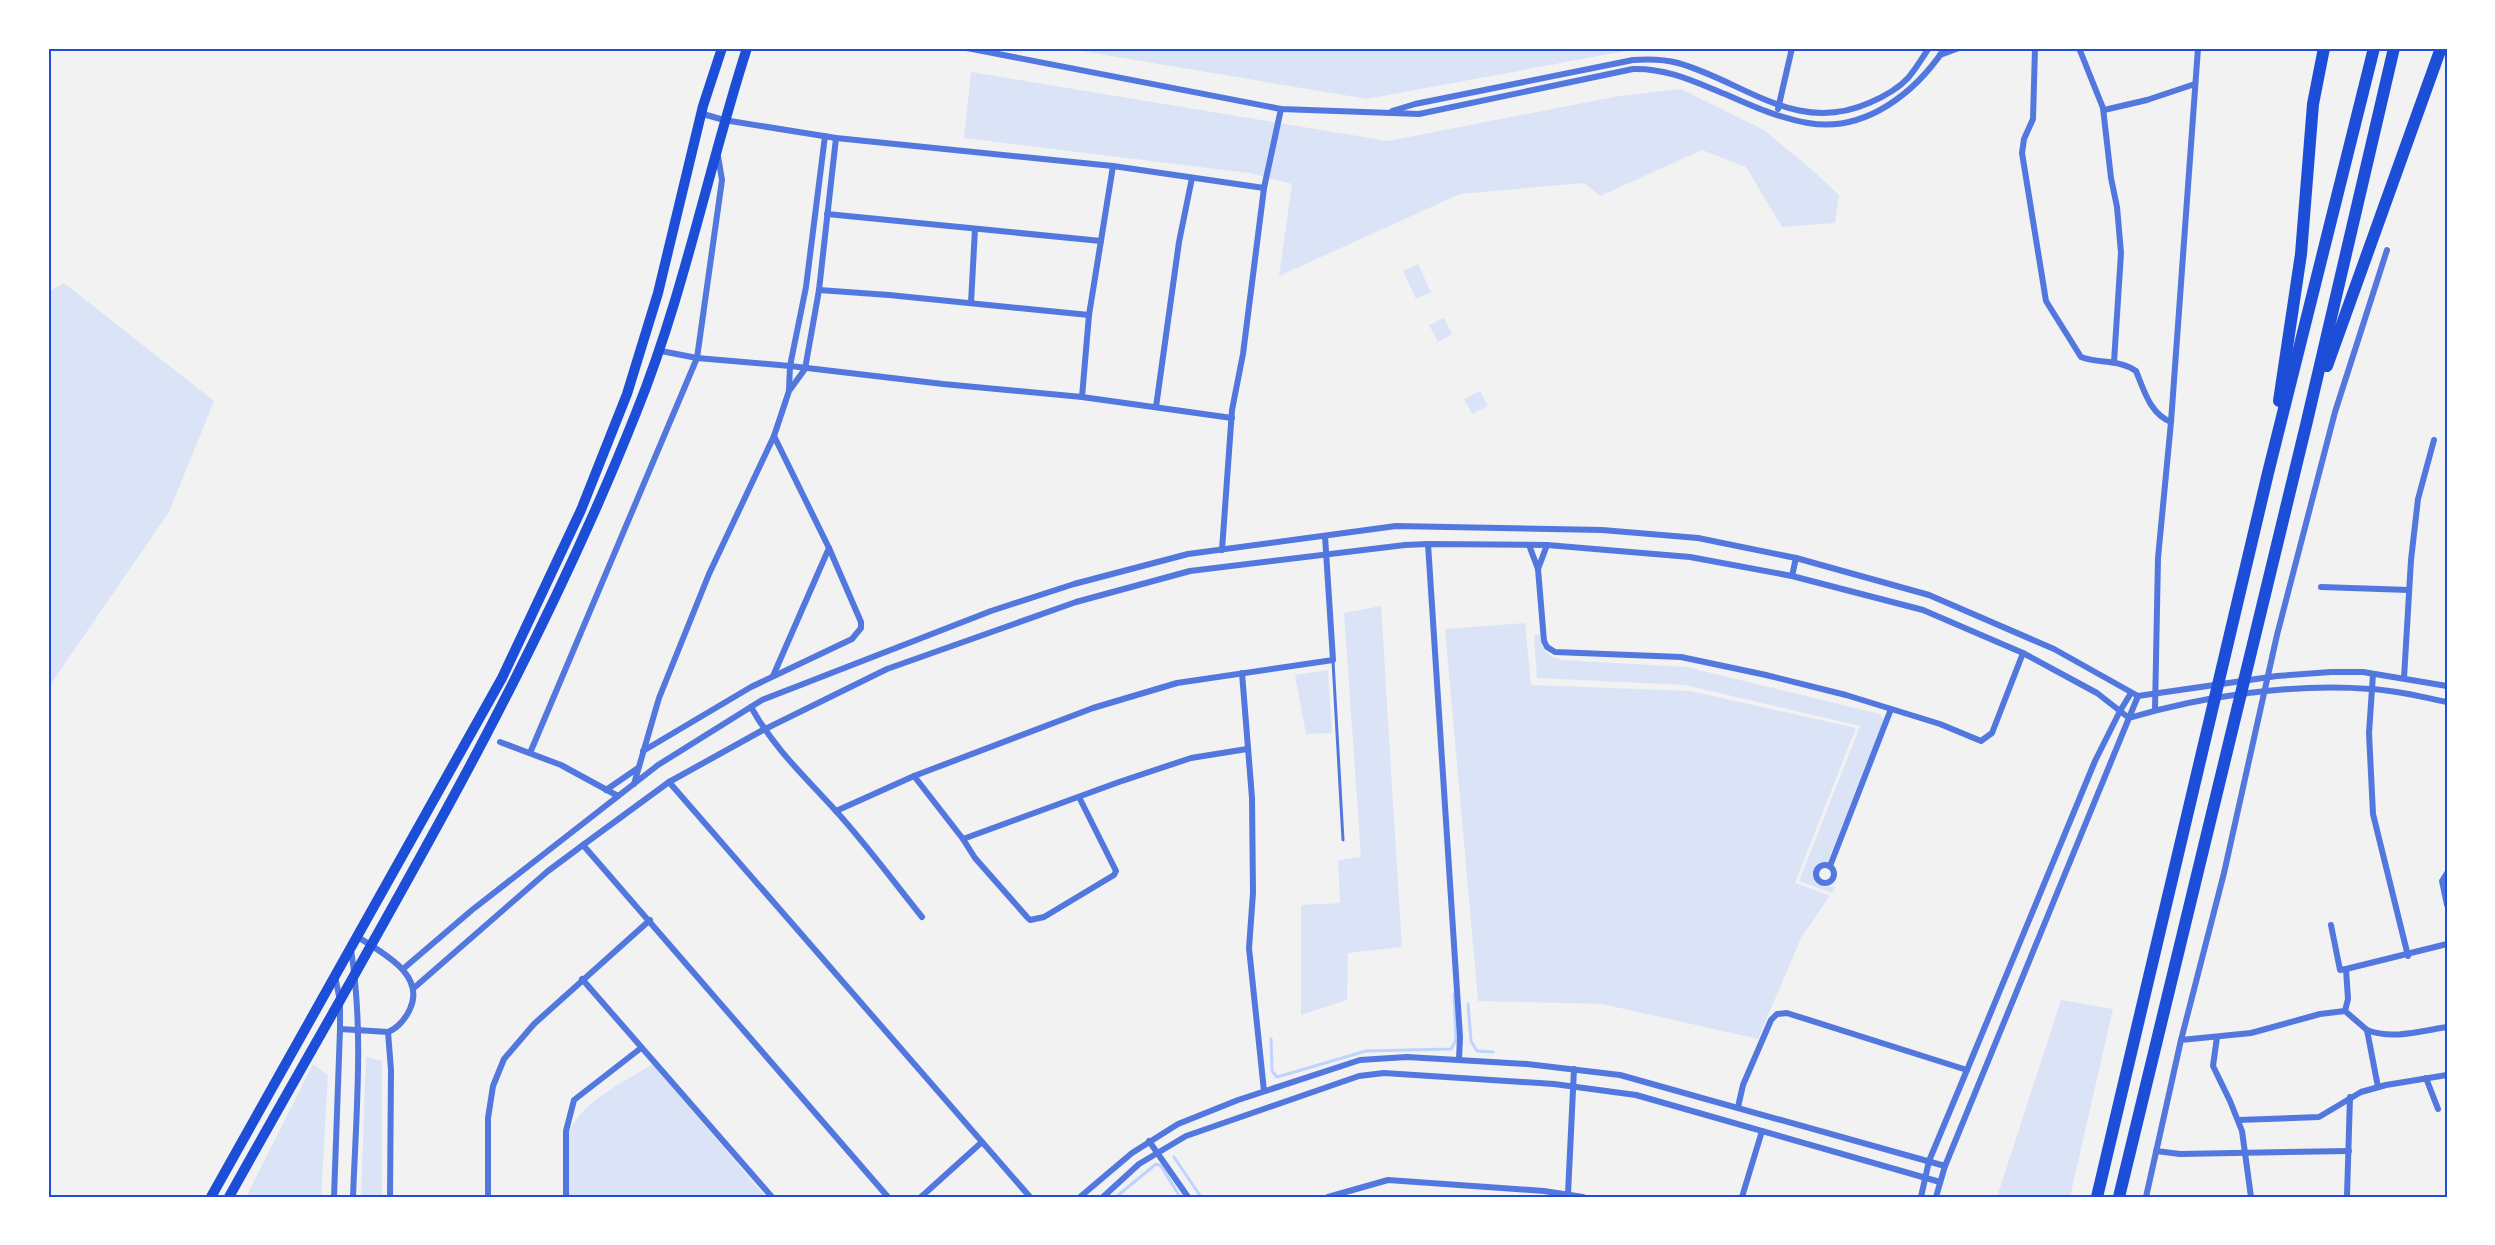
<svg xmlns="http://www.w3.org/2000/svg" width="2495" height="1245" font-family="Karla,sans-serif">
<style>
.green{fill:#dbe4f7}
.lines{fill:none;stroke-linecap:round;stroke-linejoin:round}
.stream{stroke:#bfd3fe;stroke-width:3}
.service{stroke:#5277de;stroke-width:3}
.minor{stroke:#5277de;stroke-width:6}
.trunk{stroke:#1d4ed8;stroke-width:10}
.motorway{stroke:#1d4ed8;stroke-width:12}
.neatline{fill:none;stroke:#1d4ed8;stroke-width:2}
</style>
<rect width="100%" height="100%" fill="#f2f2f2"/>
<!-- green -->
<g class="green">
<polygon points="1063,48 1641,48 1367,99"/>
<polygon points="971,72 1388,141 1619,96 1681,89 1764,130 1811,169 1839,195 1835,223 1782,227 1746,167 1702,150 1600,196 1584,183 1460,194 1279,276 1292,184 1249,173 964,138"/>
<polygon points="1418,264 1431,292 1416,299 1403,271"/>
<polygon points="64,283 214,401 169,512 48,688 48,292"/>
<polygon points="1444,318 1452,334 1438,342 1429,325"/>
<polygon points="1480,391 1488,406 1472,414 1464,399"/>
<polygon points="1381,606 1402,947 1348,953 1347,1000 1301,1015 1301,905 1340,903 1338,860 1361,857 1344,613"/>
<polygon points="1525,623 1531,685 1690,691 1856,728 1795,883 1830,896 1802,936 1758,1039 1602,1004 1478,1001 1445,629"/>
<path d="M 1534,635 L 1540,635 C 1542,651 1547,656 1563,660 L 1687,667 L 1880,714 L 1884,720 L 1826,866 L 1822,867 L 1818,877 L 1823,886 L 1835,887 L 1832,893 L 1799,881 L 1860,726 L 1685,685 L 1537,678 Z"/>
<polygon points="1328,670 1332,733 1306,734 1295,675"/>
<polygon points="2061,1000 2113,1009 2070,1197 1997,1197"/>
<polygon points="366,1057 382,1061 382,1197 361,1197"/>
<polygon points="313,1064 328,1075 321,1197 246,1197"/>
<path d="M 652,1064 L 766,1197 L 568,1197 L 568,1133 C 586,1097 621,1085 652,1064 Z"/>
</g>
<g class="lines">
<!-- stream -->
<g class="stream">
<polyline points="1468,1004 1471,1041 1477,1051 1493,1052"/>
<polyline points="1271,1039 1272,1071 1277,1077 1366,1051 1451,1049 1456,1040 1454,994"/>
<polyline points="1174,1157 1201,1197"/>
<polyline points="1116,1197 1156,1164 1161,1166 1180,1197"/>
</g>
<!-- service -->
<polyline class="service" points="1333,661 1343,840"/>
<!-- minor -->
<g class="minor">
<path d="M 967,48 L 1281,109 L 1419,114 L 1633,69 C 1667,68 1695,82 1725,94 C 1752,106 1779,118 1808,123 C 1865,133 1915,93 1945,48"/>
<path d="M 2035,48 L 2033,119 L 2024,139 L 2022,153 L 2046,301 L 2081,357 C 2099,364 2119,359 2136,371 C 2144,390 2150,414 2171,422"/>
<polyline points="2079,48 2103,108 2111,178 2117,207 2121,253 2114,362"/>
<polyline points="1940,55 1959,48"/>
<polyline points="1778,109 1792,48"/>
<polyline points="2104,110 2147,100 2195,84"/>
<path d="M 1392,111 L 1415,104 L 1633,60 C 1649,59 1663,59 1678,63 C 1745,82 1796,135 1869,103 C 1883,97 1898,89 1908,78 C 1916,69 1922,58 1929,48"/>
<polyline points="703,114 724,120 836,138 1113,166 1264,188"/>
<polyline points="827,214 1101,241"/>
<polyline points="819,290 889,295 1089,315"/>
<polyline points="971,303 975,229"/>
<polyline points="661,351 697,358 790,366 943,384 1082,397 1232,418"/>
<polyline points="789,390 790,366 806,287 825,136"/>
<polyline points="1082,397 1089,315 1113,166"/>
<polyline points="1156,407 1179,242 1192,178"/>
<polyline points="1428,544 1460,1037 1459,1059"/>
<polyline points="1529,545 1538,569 1544,641 1547,647 1555,652 1681,657 1766,675 1846,695 1940,724 1981,741 1992,733 2023,653"/>
<polyline points="1222,550 1232,410 1243,354 1264,188 1281,109"/>
<polyline points="1538,569 1547,545"/>
<polyline points="1792,576 1796,558"/>
<polyline points="2321,587 2409,590"/>
<polyline points="1242,673 1252,798 1253,893 1249,948 1264,1091"/>
<polyline points="2373,674 2369,733 2373,814 2408,956"/>
<polyline points="773,676 829,548"/>
<polyline points="2404,678 2411,560 2418,499 2434,440"/>
<polyline points="2138,696 2277,676 2331,672 2363,672 2447,686"/>
<path d="M 751,707 C 773,747 805,777 835,810 C 866,844 893,881 922,917"/>
<polyline points="2155,710 2158,558 2171,422 2198,48"/>
<path d="M 2129,718 C 2202,696 2294,683 2370,689 C 2396,690 2422,697 2447,702"/>
<polyline points="2129,718 2120,711 2131,693"/>
<polyline points="500,742 561,765 618,796"/>
<polyline points="643,751 751,687 852,639 861,628 861,622 829,548 774,436"/>
<polyline points="530,753 697,358 722,180 718,156"/>
<polyline points="914,776 963,839 1119,782 1191,758 1247,749"/>
<polyline points="669,782 1030,1197"/>
<polyline points="634,784 659,698 709,574 774,436 789,391 805,369 819,290 836,138"/>
<polyline points="606,790 638,768"/>
<polyline points="836,811 914,776 1093,708 1177,683 1333,660 1325,536"/>
<polyline points="963,839 975,858 1027,917 1030,920 1044,917 1114,875 1116,871 1079,797"/>
<polyline points="583,845 888,1197"/>
<circle cx="1825" cy="874" r="9"/>
<polyline points="1830,866 1891,709"/>
<polyline points="2447,873 2442,881 2447,905"/>
<polyline points="2331,925 2340,970 2346,969"/>
<path d="M 351,950 C 364,1031 356,1115 353,1197"/>
<polyline points="403,969 472,910 658,765 762,700 991,611 1074,584 1188,554 1396,526 1602,530 1698,538 1796,558 1929,595 2054,649 2138,696"/>
<polyline points="582,979 772,1197"/>
<polyline points="415,987 548,871 583,845 669,782 763,730 887,669 1076,602 1190,571 1405,545 1428,544 1547,545 1690,557 1792,576 1923,610 2023,653 2097,693 2120,711 2095,761 1967,1070 1929,1161 1921,1197"/>
<polyline points="2345,1011 2348,999 2346,969 2447,944"/>
<path d="M 340,1029 L 388,1032 C 398,1028 406,1018 410,1009 C 426,974 382,953 358,937"/>
<path d="M 2367,1030 C 2392,1040 2421,1031 2447,1027"/>
<polyline points="388,1032 391,1070 390,1197"/>
<polyline points="2217,1037 2213,1066 2230,1101 2242,1131 2251,1197"/>
<polyline points="2181,1040 2224,873 2277,635 2335,412 2387,250"/>
<polyline points="2426,1078 2438,1109"/>
<polyline points="1738,1107 1743,1085 1771,1020 1777,1014 1787,1013 1967,1070"/>
<polyline points="2238,1120 2319,1117 2361,1092 2386,1085 2447,1075"/>
<polyline points="1149,1141 1188,1197"/>
<polyline points="2156,1151 2180,1154 2349,1151"/>
<polyline points="1568,1194 1574,1069"/>
<polyline points="2347,1196 2350,1097"/>
<polyline points="334,1197 340,1029 340,1001 335,976"/>
<polyline points="488,1197 488,1118 493,1086 504,1059 534,1024 650,920"/>
<polyline points="566,1197 566,1131 574,1100 641,1048"/>
<polyline points="921,1197 982,1142"/>
<polyline points="1080,1197 1132,1153 1178,1124 1238,1100 1360,1060 1407,1057 1527,1064 1620,1075 1945,1166"/>
<polyline points="1103,1197 1139,1164 1186,1136 1359,1076 1384,1073 1554,1084 1636,1095 1940,1182"/>
<polyline points="1328,1197 1388,1180 1544,1191 1583,1197"/>
<polyline points="1742,1197 1762,1131"/>
<polyline points="1936,1197 1945,1166 2138,696"/>
<polyline points="2146,1197 2181,1040 2251,1033 2320,1014 2345,1011 2367,1030 2378,1087"/>
</g>
<!-- trunk -->
<g class="trunk">
<polyline points="211,1197 502,678 581,510 627,394 658,293 703,106 722,48"/>
<path d="M 229,1197 C 372,940 527,688 636,413 C 684,294 708,169 747,48"/>
</g>
<!-- motorway -->
<g class="motorway">
<polyline points="2327,366 2441,48"/>
<polyline points="2279,401 2301,254 2313,104 2324,48"/>
<polyline points="2097,1197 2268,473 2374,48"/>
<polyline points="2119,1197 2307,421 2394,48"/>
</g>
</g>
<!-- border -->
<rect width="2495" height="1245" fill="none" stroke="#ffffff" stroke-width="99"/>
<rect x="50" y="50" width="2396" height="1146" class="neatline"/>
</svg>
